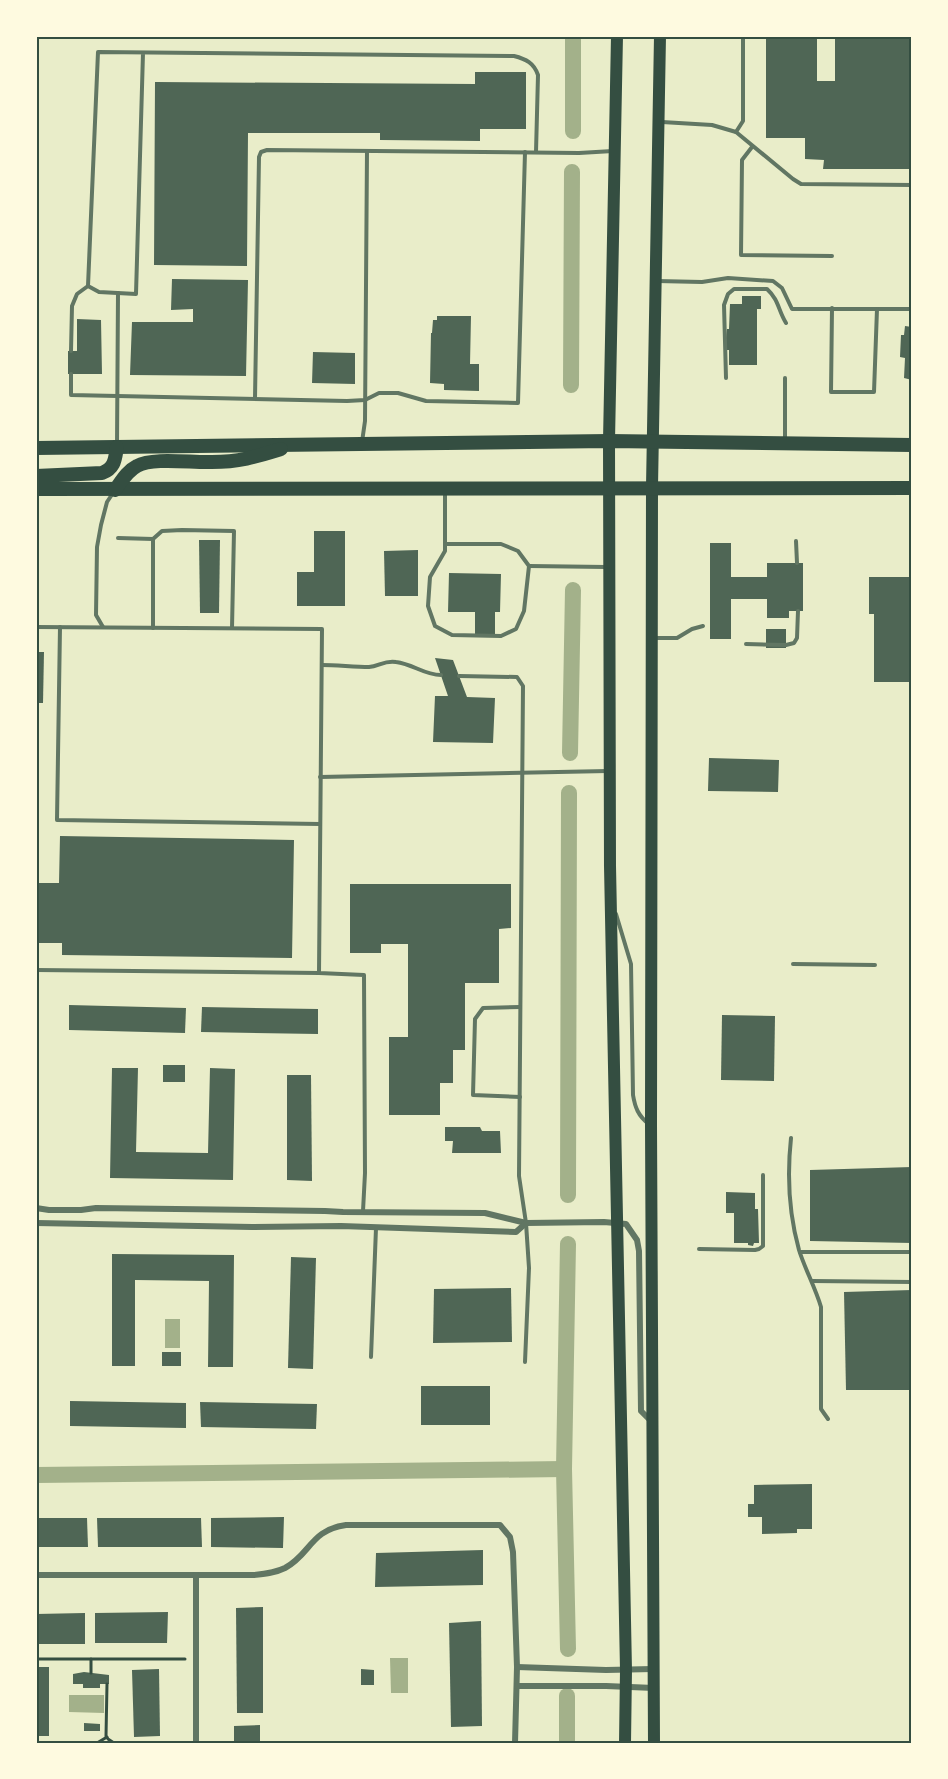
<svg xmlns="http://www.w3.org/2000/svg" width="948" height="1779" font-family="Arial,sans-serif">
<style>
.water{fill:#a3b18a}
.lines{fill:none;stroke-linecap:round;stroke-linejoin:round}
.canal{stroke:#a3b18a;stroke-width:16}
.building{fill:#4f6655}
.path{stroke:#344e41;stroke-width:3}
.service{stroke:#617663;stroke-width:4}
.minor{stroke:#617663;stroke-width:6}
.primary{stroke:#344e41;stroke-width:12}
.trunk{stroke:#344e41;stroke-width:14}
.neatline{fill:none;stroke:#344e41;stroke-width:2}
</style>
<rect width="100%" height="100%" fill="#e9edc9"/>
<!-- water -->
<g class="water">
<rect x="165" y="1319" width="15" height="29"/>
<polygon points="390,1658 408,1658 408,1693 391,1693"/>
<polygon points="69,1695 104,1695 104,1713 69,1712"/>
</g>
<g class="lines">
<!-- canal -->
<g class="canal">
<polyline points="573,131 573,36"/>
<polyline points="571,385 572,172"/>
<polyline points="570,753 573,590"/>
<polyline points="568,1195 569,793"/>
<polyline points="36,1475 564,1469"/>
<polyline points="568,1649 564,1469 568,1244"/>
<polyline points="567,1743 567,1696"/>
</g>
</g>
<!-- building -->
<g class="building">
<polygon points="766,36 817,36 817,81 835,81 835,36 912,36 912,169 823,169 824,160 805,159 805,138 766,138"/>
<polygon points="475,72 526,72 526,129 480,129 480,141 380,140 380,133 248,133 247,266 154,265 155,82 475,84"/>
<polygon points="172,279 248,280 246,376 130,375 132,322 193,322 193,309 171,310"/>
<polygon points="742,296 761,296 761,309 757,309 757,365 729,365 729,350 727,350 726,338 727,329 729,329 730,304 742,304"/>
<polygon points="437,316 471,316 470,364 479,364 479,391 444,390 444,384 430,383 431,333 432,333 433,320 437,320"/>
<polygon points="77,319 101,320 102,374 68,374 68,351 77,351"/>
<polygon points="905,326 912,327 912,380 904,378 905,358 900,357 901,335 904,335"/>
<polygon points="313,352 355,353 355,384 312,383"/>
<polygon points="314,531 345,531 345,606 297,606 297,572 314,572"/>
<polygon points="199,540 220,540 219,613 200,613"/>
<polygon points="710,543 731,543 731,577 767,577 767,563 803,563 803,611 789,611 789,618 767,618 767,599 731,599 731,639 710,639"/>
<polygon points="418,550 418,596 385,596 384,551"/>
<polygon points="449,573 501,574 500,612 495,612 495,634 475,634 475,612 448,612"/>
<polygon points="869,577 912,577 912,682 874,682 874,614 869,614"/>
<rect x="766" y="629" width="20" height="19"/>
<polygon points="36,652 44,652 43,703 36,703"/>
<polygon points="435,658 453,660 467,697 495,698 493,743 433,742 435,696 448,696"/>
<polygon points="709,758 779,760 778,792 708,791"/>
<polygon points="60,836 294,840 292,958 62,955 62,943 36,943 36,883 59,883"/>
<polygon points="350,884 511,884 511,928 499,929 499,983 465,983 465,1050 453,1050 453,1083 440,1083 440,1115 389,1115 389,1037 408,1037 408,944 381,944 381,953 350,953"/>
<polygon points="69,1005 186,1008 185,1033 69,1030"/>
<polygon points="202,1007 318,1009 318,1034 201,1032"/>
<polygon points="722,1015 775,1016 774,1081 721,1080"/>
<rect x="163" y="1065" width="22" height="17"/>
<polygon points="112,1068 138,1068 136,1152 208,1153 210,1068 235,1069 233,1180 110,1178"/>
<polygon points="287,1075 311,1075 312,1181 287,1180"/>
<polygon points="445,1127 480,1127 482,1131 500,1131 501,1153 452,1153 453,1141 445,1141"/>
<polygon points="912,1167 912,1243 810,1241 810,1170"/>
<polygon points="726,1192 755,1193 755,1209 758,1209 759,1243 754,1243 753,1246 748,1245 748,1243 734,1243 734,1213 726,1213"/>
<polygon points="112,1254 234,1255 233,1367 208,1367 209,1281 135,1280 135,1366 112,1366"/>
<polygon points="291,1257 316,1258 313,1369 288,1368"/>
<polygon points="511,1288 512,1342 433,1343 434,1289"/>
<polygon points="912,1290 912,1390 846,1390 844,1292"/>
<rect x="162" y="1352" width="19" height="14"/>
<rect x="421" y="1386" width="69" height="39"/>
<polygon points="70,1401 186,1403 186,1428 70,1426"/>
<polygon points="200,1402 317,1404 316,1429 201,1427"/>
<polygon points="812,1484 812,1529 797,1529 797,1533 762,1534 762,1517 748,1517 748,1504 754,1504 754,1485"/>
<polygon points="284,1517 283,1548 211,1547 211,1518"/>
<polygon points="36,1518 87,1518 88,1547 36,1547"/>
<polygon points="97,1518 201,1518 202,1547 98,1547"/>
<polygon points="483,1550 483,1585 375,1587 376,1553"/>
<polygon points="263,1607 263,1713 237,1713 236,1608"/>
<polygon points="168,1612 167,1643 95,1643 95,1613"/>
<polygon points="85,1613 85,1644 36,1644 36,1614"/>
<polygon points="481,1621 482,1726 451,1727 449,1623"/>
<rect x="36" y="1667" width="13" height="69"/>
<polygon points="159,1669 160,1736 134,1737 132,1670"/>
<polygon points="361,1669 374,1670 374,1685 361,1685"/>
<polygon points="84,1672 109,1675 109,1684 100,1684 100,1688 83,1688 83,1684 73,1684 73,1674"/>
<polygon points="84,1723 100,1724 100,1731 84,1731"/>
<polygon points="260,1725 260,1743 234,1743 234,1726"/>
</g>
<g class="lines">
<!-- path -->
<g class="path">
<polyline points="36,1659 91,1659"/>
<polyline points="91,1673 91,1659 185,1659"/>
<polyline points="107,1684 106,1736 108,1739 114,1743"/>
<polyline points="97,1743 107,1737"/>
</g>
<!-- service -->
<g class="service">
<path d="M 143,53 L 136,294 L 99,292 L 88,286 L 98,52 L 514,56 C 526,59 534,63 538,75 L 536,152"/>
<polyline points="662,122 712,125 736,132 793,179 801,184 912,185"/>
<polyline points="736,132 743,121 743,36"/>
<polyline points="752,147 742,160 741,255 832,256"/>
<polyline points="657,281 702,282 728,278 773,281 782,288 792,309 912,309"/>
<polyline points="832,308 831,392 874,392 877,309"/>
<polyline points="71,351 72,306 77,294 88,286"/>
<polyline points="71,374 71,395 347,401 365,400 379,393 398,393 426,401 518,403 525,152"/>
<path d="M 726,378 L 724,305 L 728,294 L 734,289 L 767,289 C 779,300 778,310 786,323"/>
<polyline points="785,378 785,441"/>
<polyline points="255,398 259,157 261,152 267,150 579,153 613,151"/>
<polyline points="362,442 365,421 367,151"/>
<polyline points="117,445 118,293"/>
<polyline points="445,493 445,551 430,577 428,606 435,626 452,635 501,636 516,629 524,611 529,566 518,551 501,544 445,544"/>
<polyline points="118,538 153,539 162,531 182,530 234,531 232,628"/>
<polyline points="153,539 153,628"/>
<polyline points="796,541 797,563"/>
<polyline points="529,566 606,567"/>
<polyline points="36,627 322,629 319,973 364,975 365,1173 363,1211"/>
<polyline points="60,627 57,820 320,824"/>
<polyline points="103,627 96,615 97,547 101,525 107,502 113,493"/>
<polyline points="653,638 677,638 692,629 703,626"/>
<polyline points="746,644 786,645 794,643 797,638 798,611"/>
<path d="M 322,665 C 337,665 354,667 369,667 C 379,666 385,660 396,662 C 413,664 424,675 441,675"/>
<polyline points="459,676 517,677 523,686 519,1176 526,1223 529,1268 525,1362"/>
<polyline points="320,777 608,771"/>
<path d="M 616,914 L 631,964 L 633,1095 C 635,1107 638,1116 649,1124"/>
<polyline points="793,964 875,965"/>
<polyline points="36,970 319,973"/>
<polyline points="520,1097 473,1095 475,1019 483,1008 520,1007"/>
<path d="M 791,1138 C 787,1175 789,1214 799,1250 C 805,1269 815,1287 821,1307 L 821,1409 L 828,1419"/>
<polyline points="699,1249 755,1250 759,1249 763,1246 763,1175"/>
<polyline points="800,1252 912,1252"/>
<polyline points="812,1281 912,1282"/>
<polyline points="371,1357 376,1228"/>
</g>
<!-- minor -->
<g class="minor">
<polyline points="36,1208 49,1210 81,1210 96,1208 325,1211 343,1212 485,1213 526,1223"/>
<polyline points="36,1223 252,1227 341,1226 516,1232 526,1223 604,1222 626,1224 637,1240 639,1251 641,1411 652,1422"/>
<path d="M 36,1575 L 253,1575 C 264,1574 275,1573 285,1568 C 311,1554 310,1530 346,1525 L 500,1525 L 510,1537 L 513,1552 L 517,1667 L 515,1743"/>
<polyline points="517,1667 606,1670 653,1669"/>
<polyline points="517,1686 606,1686 654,1688"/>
<polyline points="196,1743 196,1575"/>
</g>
<!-- primary -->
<g class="primary">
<polyline points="617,36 609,441 610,866 626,1670 625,1743"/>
<polyline points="654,1743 651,1125 652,487 660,36"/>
</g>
<!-- trunk -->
<g class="trunk">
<polyline points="36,448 609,441 912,445"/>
<path d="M 36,476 L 102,473 C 115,468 115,459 117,447"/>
<polyline points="36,489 912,488"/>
<path d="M 115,490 C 121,482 127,471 137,466 C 153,457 192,463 212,462 C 239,462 255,457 281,449"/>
</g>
</g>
<!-- border -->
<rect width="948" height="1779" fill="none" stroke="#fefae0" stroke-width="75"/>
<rect x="38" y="38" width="872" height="1704" class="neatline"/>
</svg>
